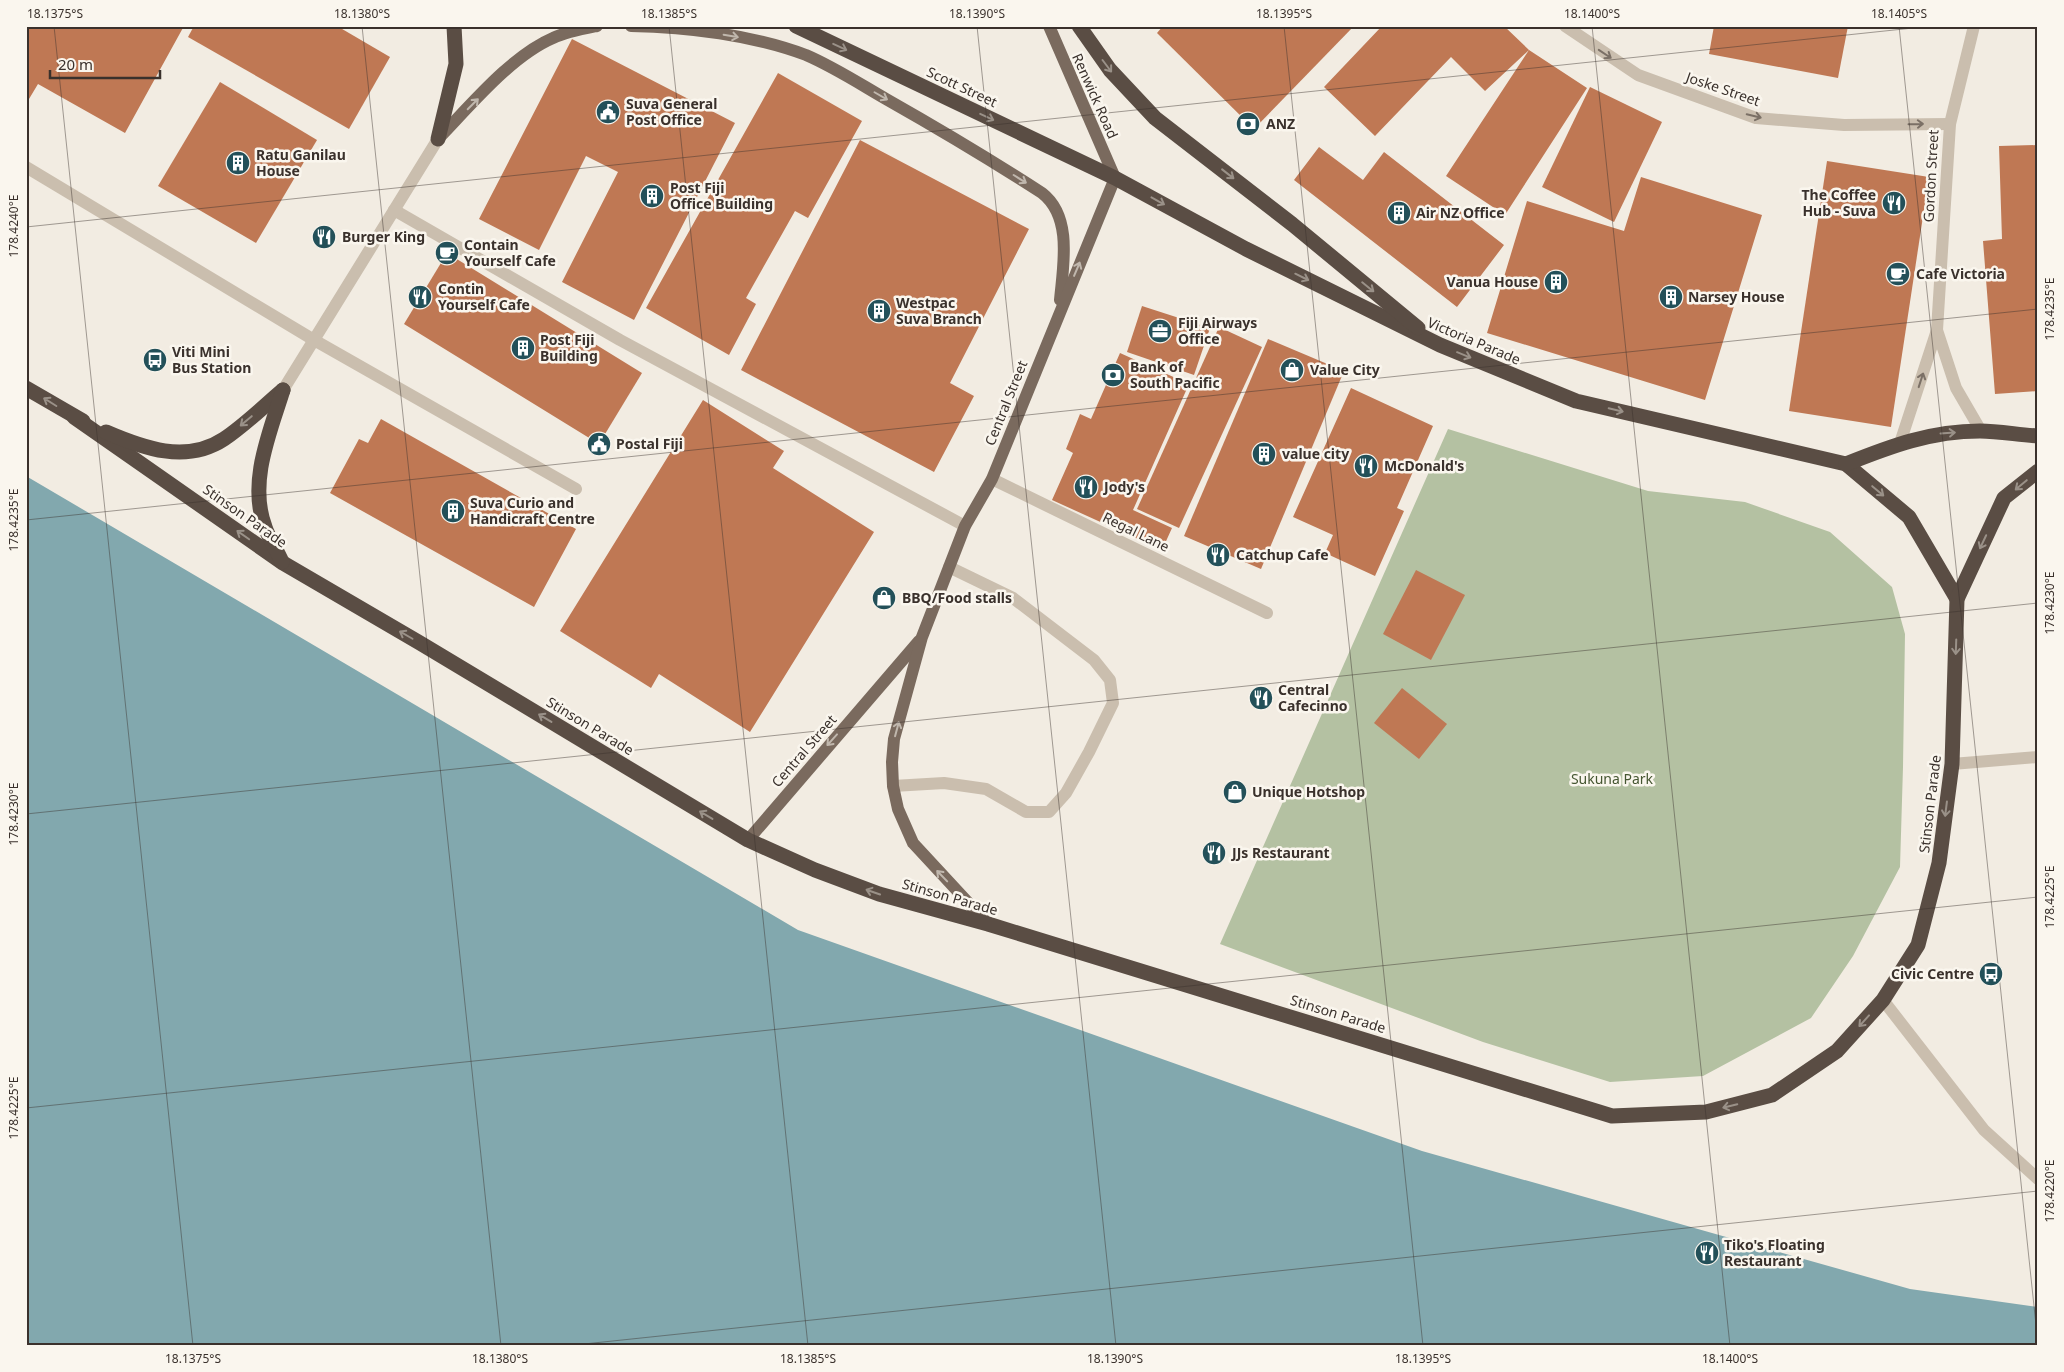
<svg xmlns="http://www.w3.org/2000/svg" width="2064" height="1372" font-family="'Noto Sans',sans-serif">
<style>
.green{fill:#b4c1a2}
.water{fill:#82a8ae}
.building{fill:#bf7854}
.lines{fill:none;stroke-linecap:round;stroke-linejoin:round}
.lane{stroke:#cabeae;stroke-width:12}
.street{stroke:#cabeae;stroke-width:12}
.primary{stroke:#7a6a5e;stroke-width:12}
.highway{stroke:#5a4d44;stroke-width:15}
.oneway{stroke:#c0b7ad}
.oneway2{stroke:#9a9188}
.oneway3{stroke:#7b7066}
.ticks{fill:none;stroke:#3a312c;stroke-width:1;stroke-opacity:0.45}
.labels{text-anchor:middle;stroke-width:5;stroke-linejoin:round;paint-order:stroke}
.street-label{font-size:14px;fill:#3a312c;stroke:#faf6ee}
.poi-label{font-size:14px;font-weight:bold;fill:#3a312c;stroke:#faf6ee;text-anchor:start}
.park-label{font-size:14px;fill:#455631;stroke:#faf6ee}
.neatline{fill:none;stroke:#3a312c;stroke-width:2}
.ticks-label{font-size:12px;text-anchor:middle;fill:#3a312c}
</style>
<rect width="100%" height="100%" fill="#f2ece2"/>
<!-- green -->
<polygon class="green" points="1448,429 1648,491 1745,502 1830,532 1892,587 1905,634 1903,767 1900,867 1853,956 1811,1018 1703,1076 1610,1082 1483,1042 1220,944"/>
<!-- water -->
<polygon class="water" points="26,476 798,930 1422,1151 1910,1289 2038,1307 2038,1346 26,1346"/>
<!-- building -->
<g class="building">
<polygon points="26,26 184,26 125,133 38,84 26,104"/>
<polygon points="194,26 337,26 390,57 349,129 188,37"/>
<polygon points="1163,26 1354,26 1254,129 1157,33"/>
<polygon points="1382,26 1504,26 1529,50 1587,88 1505,215 1446,176 1529,50 1485,91 1451,57 1375,136 1324,87"/>
<polygon points="1714,26 1848,26 1838,78 1709,54"/>
<polygon points="572,39 735,123 634,320 562,282 618,172 586,156 539,250 479,219"/>
<polygon points="778,73 862,121 808,218 795,211 746,298 756,304 729,355 646,308"/>
<polygon points="220,82 317,140 256,243 158,186"/>
<polygon points="1590,87 1662,122 1614,222 1542,187"/>
<polygon points="860,140 1029,229 950,383 974,396 934,472 741,370"/>
<polygon points="2038,145 2038,391 1995,394 1983,241 2002,239 1999,146"/>
<polygon points="1319,147 1363,180 1384,152 1504,245 1457,307 1294,180"/>
<polygon points="1827,161 1929,177 1891,427 1789,411"/>
<polygon points="1641,177 1762,215 1705,400 1487,333 1527,201 1624,231"/>
<polygon points="447,253 642,373 599,444 404,324"/>
<polygon points="1142,306 1210,328 1194,375 1127,352"/>
<polygon points="1219,327 1262,347 1179,528 1137,509"/>
<polygon points="1268,339 1344,371 1261,569 1184,536"/>
<polygon points="1120,353 1189,384 1133,510 1172,528 1162,550 1052,500 1073,453 1066,449 1080,414 1091,419"/>
<polygon points="1351,388 1433,426 1397,508 1404,511 1375,576 1325,553 1333,535 1293,517"/>
<polygon points="703,400 784,451 773,468 874,532 750,732 659,674 651,688 560,631"/>
<polygon points="381,419 576,529 534,607 330,493 359,439 368,443"/>
<polygon points="1416,570 1465,595 1431,660 1383,634"/>
<polygon points="1402,688 1447,724 1419,759 1374,723"/>
</g>
<g class="lines">
<!-- lane -->
<g class="lane">
<polyline points="26,167 314,340 576,489"/>
<polyline points="992,479 1267,613"/>
<polyline points="893,786 944,783 986,789 1026,812 1049,812 1066,793 1089,752 1113,703 1110,680 1094,660 1013,598 949,567"/>
</g>
<!-- street -->
<g class="street">
<polyline points="1565,26 1638,75 1756,118 1844,125 1950,124"/>
<polyline points="394,210 620,340 965,526"/>
<polyline points="1937,330 1956,388 1981,431"/>
<polyline points="283,390 438,139"/>
<polyline points="1900,443 1937,330 1950,124 1974,26"/>
<polyline points="1952,764 2038,757"/>
<polyline points="1883,1000 1984,1130 2038,1179"/>
</g>
<!-- primary -->
<g class="primary">
<path d="M 631,26 C 687,27 753,35 806,55 C 834,67 860,84 886,99 C 939,129 991,160 1042,193 C 1073,217 1063,266 1060,300"/>
<path d="M 438,139 C 470,106 511,56 553,38 C 566,32 582,29 597,26"/>
<polyline points="748,840 919,641"/>
<polyline points="988,924 913,843 898,809 893,786 892,762 894,739 922,637 965,526 992,479 1115,178 1049,26"/>
</g>
<!-- highway -->
<g class="highway">
<polyline points="796,26 1115,178 1246,249 1440,345 1576,401 1846,464 1909,517 1957,599"/>
<polyline points="1079,26 1110,70 1155,118 1292,224 1418,328"/>
<polyline points="438,139 456,64 454,26"/>
<polyline points="26,388 83,421"/>
<polyline points="74,417 283,563 420,643 748,840 815,870 879,894 988,924 1612,1116 1706,1112 1772,1095 1837,1051 1883,1000 1918,945 1939,863 1952,764 1957,599 2004,498 2038,471"/>
<path d="M 106,432 C 143,448 186,464 224,439 C 245,425 264,406 283,390"/>
<path d="M 1846,464 C 1891,446 1931,431 1980,431 C 1999,431 2019,435 2038,436"/>
<path d="M 282,562 C 277,550 269,539 265,527 C 248,482 270,432 283,390"/>
</g>
</g>
<!-- one-way arrows -->
<defs><path id="oneway-shaft" d="M-6 0H5M1.5-3L5.5 0L1.5 3" fill="none" stroke-width="1.6" stroke-linecap="round" stroke-linejoin="round" transform="scale(1.25)"/></defs>
<g class="oneway">
<use href="#oneway-shaft" transform="translate(731 36) rotate(10)"/>
<use href="#oneway-shaft" transform="translate(881 96) rotate(30)"/>
<use href="#oneway-shaft" transform="translate(473 104) rotate(-45)"/>
<use href="#oneway-shaft" transform="translate(1020 179) rotate(32)"/>
<use href="#oneway-shaft" transform="translate(1077 269) rotate(-67)"/>
<use href="#oneway-shaft" transform="translate(897 729) rotate(-75)"/>
<use href="#oneway-shaft" transform="translate(832 740) rotate(132)"/>
<use href="#oneway-shaft" transform="translate(942 876) rotate(-134)"/>
</g>
<g class="oneway2">
<use href="#oneway-shaft" transform="translate(840 47) rotate(25)"/>
<use href="#oneway-shaft" transform="translate(1107 66) rotate(53)"/>
<use href="#oneway-shaft" transform="translate(987 117) rotate(25)"/>
<use href="#oneway-shaft" transform="translate(1228 174) rotate(38)"/>
<use href="#oneway-shaft" transform="translate(1158 201) rotate(29)"/>
<use href="#oneway-shaft" transform="translate(1302 277) rotate(26)"/>
<use href="#oneway-shaft" transform="translate(1368 287) rotate(39)"/>
<use href="#oneway-shaft" transform="translate(1464 355) rotate(22)"/>
<use href="#oneway-shaft" transform="translate(50 402) rotate(-148)"/>
<use href="#oneway-shaft" transform="translate(1616 410) rotate(13)"/>
<use href="#oneway-shaft" transform="translate(246 421) rotate(140)"/>
<use href="#oneway-shaft" transform="translate(1948 433) rotate(-4)"/>
<use href="#oneway-shaft" transform="translate(2021 485) rotate(140)"/>
<use href="#oneway-shaft" transform="translate(1878 491) rotate(40)"/>
<use href="#oneway-shaft" transform="translate(243 535) rotate(-145)"/>
<use href="#oneway-shaft" transform="translate(1983 542) rotate(115)"/>
<use href="#oneway-shaft" transform="translate(406 635) rotate(-150)"/>
<use href="#oneway-shaft" transform="translate(1956 647) rotate(92)"/>
<use href="#oneway-shaft" transform="translate(545 718) rotate(-149)"/>
<use href="#oneway-shaft" transform="translate(1946 809) rotate(97)"/>
<use href="#oneway-shaft" transform="translate(706 815) rotate(-149)"/>
<use href="#oneway-shaft" transform="translate(873 892) rotate(-161)"/>
<use href="#oneway-shaft" transform="translate(1864 1021) rotate(132)"/>
<use href="#oneway-shaft" transform="translate(1730 1106) rotate(166)"/>
</g>
<g class="oneway3">
<use href="#oneway-shaft" transform="translate(1605 54) rotate(34)"/>
<use href="#oneway-shaft" transform="translate(1754 116) rotate(14)"/>
<use href="#oneway-shaft" transform="translate(1916 124) rotate(-1)"/>
<use href="#oneway-shaft" transform="translate(1921 380) rotate(-72)"/>
</g>
<!-- ticks -->
<path class="ticks" d="M 54,26 L 193,1346M 362,26 L 501,1346M 669,26 L 808,1346M 977,26 L 1116,1346M 1284,26 L 1423,1346M 1592,26 L 1730,1346M 1899,26 L 2038,1344M 26,227 L 1932,26M 26,520 L 2038,309M 26,814 L 2038,603M 26,1108 L 2038,897M 565,1346 L 2038,1191"/>
<!-- icons -->
<defs>
<g id="civic-disc" transform="scale(1.25)"><circle r="9.5" fill="#235059" stroke="#faf6ee"/><path d="M-.6-6.5H3V-4.5H.6V-3L4-1V1h2V6H-6V1h2V-1L-.6-3ZM-1.2 2.5V6h2.4V2.5Z" fill="#fff"/></g>
<g id="bank-disc" transform="scale(1.25)"><circle r="9.5" fill="#235059" stroke="#faf6ee"/><path d="M-6-4H6V4H-6ZM0-2.3a2.3 2.3 0 1 0 0 4.6a2.3 2.3 0 1 0 0-4.6Z" fill="#fff"/></g>
<g id="building-disc" transform="scale(1.25)"><circle r="9.5" fill="#235059" stroke="#faf6ee"/><path d="M-4-6H4V6H1V3H-1V6H-4ZM-2.5-4.3h1.7v1.8h-1.7ZM.8-4.3h1.7v1.8H.8ZM-2.5-1h1.7V.8h-1.7ZM.8-1h1.7V.8H.8Z" fill="#fff"/></g>
<g id="restaurant-disc" transform="scale(1.25)"><circle r="9.5" fill="#235059" stroke="#faf6ee"/><path d="M-5-6h1v4h1v-4h1v4h1v-4h1v5L-1.5 .5V6h-2V.5L-5-1ZM5-6V6H3V1.5H1.5Q1.5-4 5-6Z" fill="#fff"/></g>
<g id="cafe-disc" transform="scale(1.25)"><circle r="9.5" fill="#235059" stroke="#faf6ee"/><path d="M-5.5-4.5H6V0H3Q3 3.5 0 3.5H-2.5Q-5.5 3.5-5.5 0ZM3-3.2v2h1.7v-2ZM-6 4.5H4V6H-6Z" fill="#fff"/></g>
<g id="office-disc" transform="scale(1.25)"><circle r="9.5" fill="#235059" stroke="#faf6ee"/><path d="M-6-3h4V-5.5h4V-3h4V5H-6ZM-1-4.5V-3h2v-1.5ZM-6 0V1H6V0Z" fill="#fff"/></g>
<g id="bus-disc" transform="scale(1.25)"><circle r="9.5" fill="#235059" stroke="#faf6ee"/><path d="M-5-6H5V4H4V6H2V4H-2V6H-4V4H-5ZM-3.5-4V0h7V-4ZM-3.5 1.2v1.5H-2V1.2ZM2 1.2v1.5H3.5V1.2Z" fill="#fff"/></g>
<g id="shop-disc" transform="scale(1.25)"><circle r="9.5" fill="#235059" stroke="#faf6ee"/><path d="M-5-2.5h2.3a2.7 3.5 0 0 1 5.4 0H5L5.5 6h-11ZM-1.5-2.5h3a1.5 2.3 0 0 0-3 0Z" fill="#fff"/></g>
</defs>
<g fill-rule="evenodd">
<use href="#civic-disc" x="608" y="112"/>
<use href="#bank-disc" x="1248" y="124"/>
<use href="#building-disc" x="238" y="163"/>
<use href="#building-disc" x="652" y="196"/>
<use href="#restaurant-disc" x="1894" y="203"/>
<use href="#building-disc" x="1399" y="213"/>
<use href="#restaurant-disc" x="324" y="237"/>
<use href="#cafe-disc" x="447" y="253"/>
<use href="#cafe-disc" x="1898" y="274"/>
<use href="#building-disc" x="1556" y="282"/>
<use href="#restaurant-disc" x="420" y="297"/>
<use href="#building-disc" x="1671" y="297"/>
<use href="#building-disc" x="879" y="311"/>
<use href="#office-disc" x="1160" y="331"/>
<use href="#building-disc" x="523" y="348"/>
<use href="#bus-disc" x="155" y="360"/>
<use href="#shop-disc" x="1292" y="370"/>
<use href="#bank-disc" x="1113" y="375"/>
<use href="#civic-disc" x="599" y="444"/>
<use href="#building-disc" x="1264" y="454"/>
<use href="#restaurant-disc" x="1366" y="466"/>
<use href="#restaurant-disc" x="1086" y="487"/>
<use href="#building-disc" x="453" y="511"/>
<use href="#restaurant-disc" x="1218" y="555"/>
<use href="#shop-disc" x="884" y="598"/>
<use href="#restaurant-disc" x="1261" y="698"/>
<use href="#shop-disc" x="1235" y="792"/>
<use href="#restaurant-disc" x="1214" y="853"/>
<use href="#bus-disc" x="1991" y="974"/>
<use href="#restaurant-disc" x="1707" y="1253"/>
</g>
<g class="labels">
<!-- street labels -->
<g class="street-label">
<text transform="translate(962 87) rotate(25)" y="5">Scott Street</text>
<text transform="translate(1723 89) rotate(19)" y="5">Joske Street</text>
<text transform="translate(1095 96) rotate(66)" y="5">Renwick Road</text>
<text transform="translate(1931 176) rotate(-87)" y="5">Gordon Street</text>
<text transform="translate(1474 341) rotate(23)" y="5">Victoria Parade</text>
<text transform="translate(1006 403) rotate(-68)" y="5">Central Street</text>
<text transform="translate(245 516) rotate(35)" y="5">Stinson Parade</text>
<text transform="translate(1136 532) rotate(26)" y="5">Regal Lane</text>
<text transform="translate(590 726) rotate(31)" y="5">Stinson Parade</text>
<text transform="translate(804 751) rotate(-49)" y="5">Central Street</text>
<text transform="translate(1930 804) rotate(-83)" y="5">Stinson Parade</text>
<text transform="translate(950 897) rotate(16)" y="5">Stinson Parade</text>
<text transform="translate(1338 1014) rotate(17)" y="5">Stinson Parade</text>
</g>
<!-- poi labels -->
<g class="poi-label">
<text x="626" y="109">Suva General<tspan x="626" dy="16">Post Office</tspan></text>
<text x="1266" y="129">ANZ</text>
<text x="256" y="160">Ratu Ganilau<tspan x="256" dy="16">House</tspan></text>
<text x="670" y="193">Post Fiji<tspan x="670" dy="16">Office Building</tspan></text>
<text x="1876" y="200" text-anchor="end">The Coffee<tspan x="1876" dy="16">Hub - Suva</tspan></text>
<text x="1416" y="218">Air NZ Office</text>
<text x="342" y="242">Burger King</text>
<text x="464" y="250">Contain<tspan x="464" dy="16">Yourself Cafe</tspan></text>
<text x="1916" y="279">Cafe Victoria</text>
<text x="1538" y="287" text-anchor="end">Vanua House</text>
<text x="438" y="294">Contin<tspan x="438" dy="16">Yourself Cafe</tspan></text>
<text x="1688" y="302">Narsey House</text>
<text x="896" y="308">Westpac<tspan x="896" dy="16">Suva Branch</tspan></text>
<text x="1178" y="328">Fiji Airways<tspan x="1178" dy="16">Office</tspan></text>
<text x="540" y="345">Post Fiji<tspan x="540" dy="16">Building</tspan></text>
<text x="172" y="357">Viti Mini<tspan x="172" dy="16">Bus Station</tspan></text>
<text x="1130" y="372">Bank of<tspan x="1130" dy="16">South Pacific</tspan></text>
<text x="1310" y="375">Value City</text>
<text x="616" y="449">Postal Fiji</text>
<text x="1282" y="459">value city</text>
<text x="1384" y="471">McDonald's</text>
<text x="1104" y="492">Jody's</text>
<text x="470" y="508">Suva Curio and<tspan x="470" dy="16">Handicraft Centre</tspan></text>
<text x="1236" y="560">Catchup Cafe</text>
<text x="902" y="603">BBQ/Food stalls</text>
<text x="1278" y="695">Central<tspan x="1278" dy="16">Cafecinno</tspan></text>
<text x="1252" y="797">Unique Hotshop</text>
<text x="1232" y="858">JJs Restaurant</text>
<text x="1974" y="979" text-anchor="end">Civic Centre</text>
<text x="1724" y="1250">Tiko's Floating<tspan x="1724" dy="16">Restaurant</tspan></text>
</g>
<!-- park labels -->
<g class="park-label">
<text x="1612" y="784">Sukuna Park</text>
</g>
</g>
<!-- border -->
<rect width="2064" height="1372" fill="none" stroke="#faf6ee" stroke-width="55"/>
<!-- scale -->
<path d="M50 70v8h110v-8" fill="none" stroke="#3a312c" stroke-width="2.5"/>
<text x="58" y="70" font-size="15" fill="#3a312c" stroke="#faf6ee" stroke-width="4" paint-order="stroke">20 m</text>
<rect x="28" y="28" width="2008" height="1316" class="neatline"/>
<g class="ticks-label">
<text x="55" y="18">18.1375°S</text>
<text x="362" y="18">18.1380°S</text>
<text x="669" y="18">18.1385°S</text>
<text x="977" y="18">18.1390°S</text>
<text x="1284" y="18">18.1395°S</text>
<text x="1592" y="18">18.1400°S</text>
<text x="1899" y="18">18.1405°S</text>
<text transform="translate(14 226) rotate(-90)" y="4">178.4240°E</text>
<text transform="translate(2050 309) rotate(-90)" y="4">178.4235°E</text>
<text transform="translate(14 520) rotate(-90)" y="4">178.4235°E</text>
<text transform="translate(2050 603) rotate(-90)" y="4">178.4230°E</text>
<text transform="translate(14 814) rotate(-90)" y="4">178.4230°E</text>
<text transform="translate(2050 897) rotate(-90)" y="4">178.4225°E</text>
<text transform="translate(14 1108) rotate(-90)" y="4">178.4225°E</text>
<text transform="translate(2050 1191) rotate(-90)" y="4">178.4220°E</text>
<text x="193" y="1363">18.1375°S</text>
<text x="500" y="1363">18.1380°S</text>
<text x="808" y="1363">18.1385°S</text>
<text x="1115" y="1363">18.1390°S</text>
<text x="1423" y="1363">18.1395°S</text>
<text x="1730" y="1363">18.1400°S</text>
</g>
</svg>
